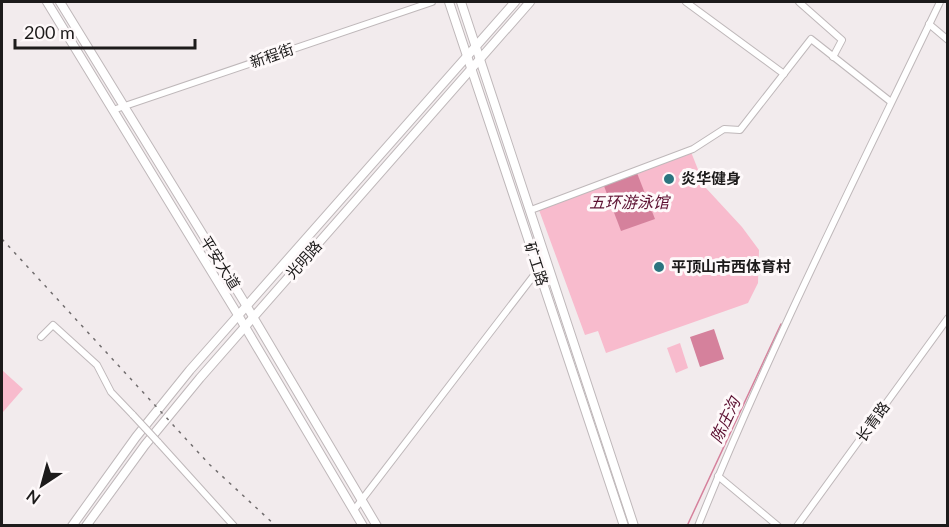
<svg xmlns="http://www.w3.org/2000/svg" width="949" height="527" font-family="Lato,'Noto Sans SC',sans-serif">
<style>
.green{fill:#f8bbcd}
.water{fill:#d5819c}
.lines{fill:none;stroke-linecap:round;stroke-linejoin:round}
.stream{stroke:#d5819c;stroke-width:1.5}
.minor-casing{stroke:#bfb8ba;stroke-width:8}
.major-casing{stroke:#bfb8ba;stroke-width:10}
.minor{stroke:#fff;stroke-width:6}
.major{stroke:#fff;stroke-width:8}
.rail{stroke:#716d6e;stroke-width:1.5;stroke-dasharray:3 6;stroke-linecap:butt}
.minor-bridge-casing{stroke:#bfb8ba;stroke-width:8;stroke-linecap:butt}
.minor-bridge{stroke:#fff;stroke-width:6}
.poi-dot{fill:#2c747f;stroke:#fef9fa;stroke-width:2}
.labels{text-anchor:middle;stroke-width:6;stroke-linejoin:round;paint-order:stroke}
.street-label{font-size:15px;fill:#1d1b1b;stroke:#fef9fa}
.poi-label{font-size:15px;font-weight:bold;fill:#1d1b1b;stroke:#fef9fa;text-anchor:start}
.water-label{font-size:16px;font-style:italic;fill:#5c1031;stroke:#fef9fa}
</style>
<rect width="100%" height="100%" fill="#f2ebed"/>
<!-- green -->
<g class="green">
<polygon points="691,152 705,187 742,227 759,250 758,283 748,303 606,353 598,331 585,335 539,210"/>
<polygon points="680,343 688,368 676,373 667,348"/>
<polygon points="2,370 23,389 3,412 2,410"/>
</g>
<!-- water -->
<g class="water">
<polygon points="637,173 655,219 621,231 604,186"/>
<polygon points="714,329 724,359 700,367 690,337"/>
</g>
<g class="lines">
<!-- stream -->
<polyline class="stream" points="687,526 781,324"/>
<!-- minor casing -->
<g class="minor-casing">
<g id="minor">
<polyline points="686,2 784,74"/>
<polyline points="799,2 842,40 833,57"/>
<polyline points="929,24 948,40"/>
<polyline points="113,110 432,2"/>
<polyline points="531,210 693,149 724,129 740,130 811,39 891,102"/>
<polyline points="41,337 53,325 97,365 111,392 133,415"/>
<polyline points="158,442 234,526"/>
<polyline points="718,476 778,526"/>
<polyline points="354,510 538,270"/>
<path d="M 698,526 C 770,347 857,175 940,2"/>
<polyline points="797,526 948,318"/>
</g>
</g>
<!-- major casing -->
<g class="major-casing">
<g id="major">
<polyline points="47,2 238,315 363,526"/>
<polyline points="60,2 246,305 377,526"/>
<polyline points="449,2 624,526"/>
<polyline points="461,2 634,526"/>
<polyline points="72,526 136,437 190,370 515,2"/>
<polyline points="86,526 145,445 200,378 530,2"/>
</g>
</g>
<!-- minor -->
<use href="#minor" class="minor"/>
<!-- major -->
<use href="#major" class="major"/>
<!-- rail -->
<polyline class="rail" points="2,239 209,464 276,526"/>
<!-- minor-bridge casing -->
<g class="minor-bridge-casing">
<polyline id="minor-bridge" points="133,415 158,442"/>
</g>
<!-- minor-bridge -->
<use href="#minor-bridge" class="minor-bridge"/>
</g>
<!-- markers -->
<g class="poi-dot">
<circle cx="669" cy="179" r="6"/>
<circle cx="659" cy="267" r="6"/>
</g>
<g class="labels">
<!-- street labels -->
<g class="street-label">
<text transform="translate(272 56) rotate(-19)" y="5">新程街</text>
<text transform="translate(304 260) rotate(-48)" y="5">光明路</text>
<text transform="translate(220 263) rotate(58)" y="5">平安大道</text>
<text transform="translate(536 264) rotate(72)" y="5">矿工路</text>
<text transform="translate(873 422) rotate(-54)" y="5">长青路</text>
</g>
<!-- poi labels -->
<g class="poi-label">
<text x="681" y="184">炎华健身</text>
<text x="671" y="272">平顶山市西体育村</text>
</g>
<!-- water labels -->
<g class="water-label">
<text x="629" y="208">五环游泳馆</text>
<text transform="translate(725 420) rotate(-65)" y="6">陈庄沟</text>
</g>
</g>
<!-- border -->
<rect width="949" height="527" fill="none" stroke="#1d1b1b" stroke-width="6"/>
<!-- north arrow -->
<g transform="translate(42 485) rotate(216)" stroke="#fef9fa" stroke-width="4.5" paint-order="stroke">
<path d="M0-4.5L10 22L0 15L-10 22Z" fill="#1d1b1b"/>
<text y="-9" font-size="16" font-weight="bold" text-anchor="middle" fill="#1d1b1b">N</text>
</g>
<!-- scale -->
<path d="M15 39v9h180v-9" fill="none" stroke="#1d1b1b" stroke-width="3"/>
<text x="24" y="39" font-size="18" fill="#1d1b1b" stroke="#fef9fa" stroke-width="4.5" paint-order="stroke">200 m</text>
</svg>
